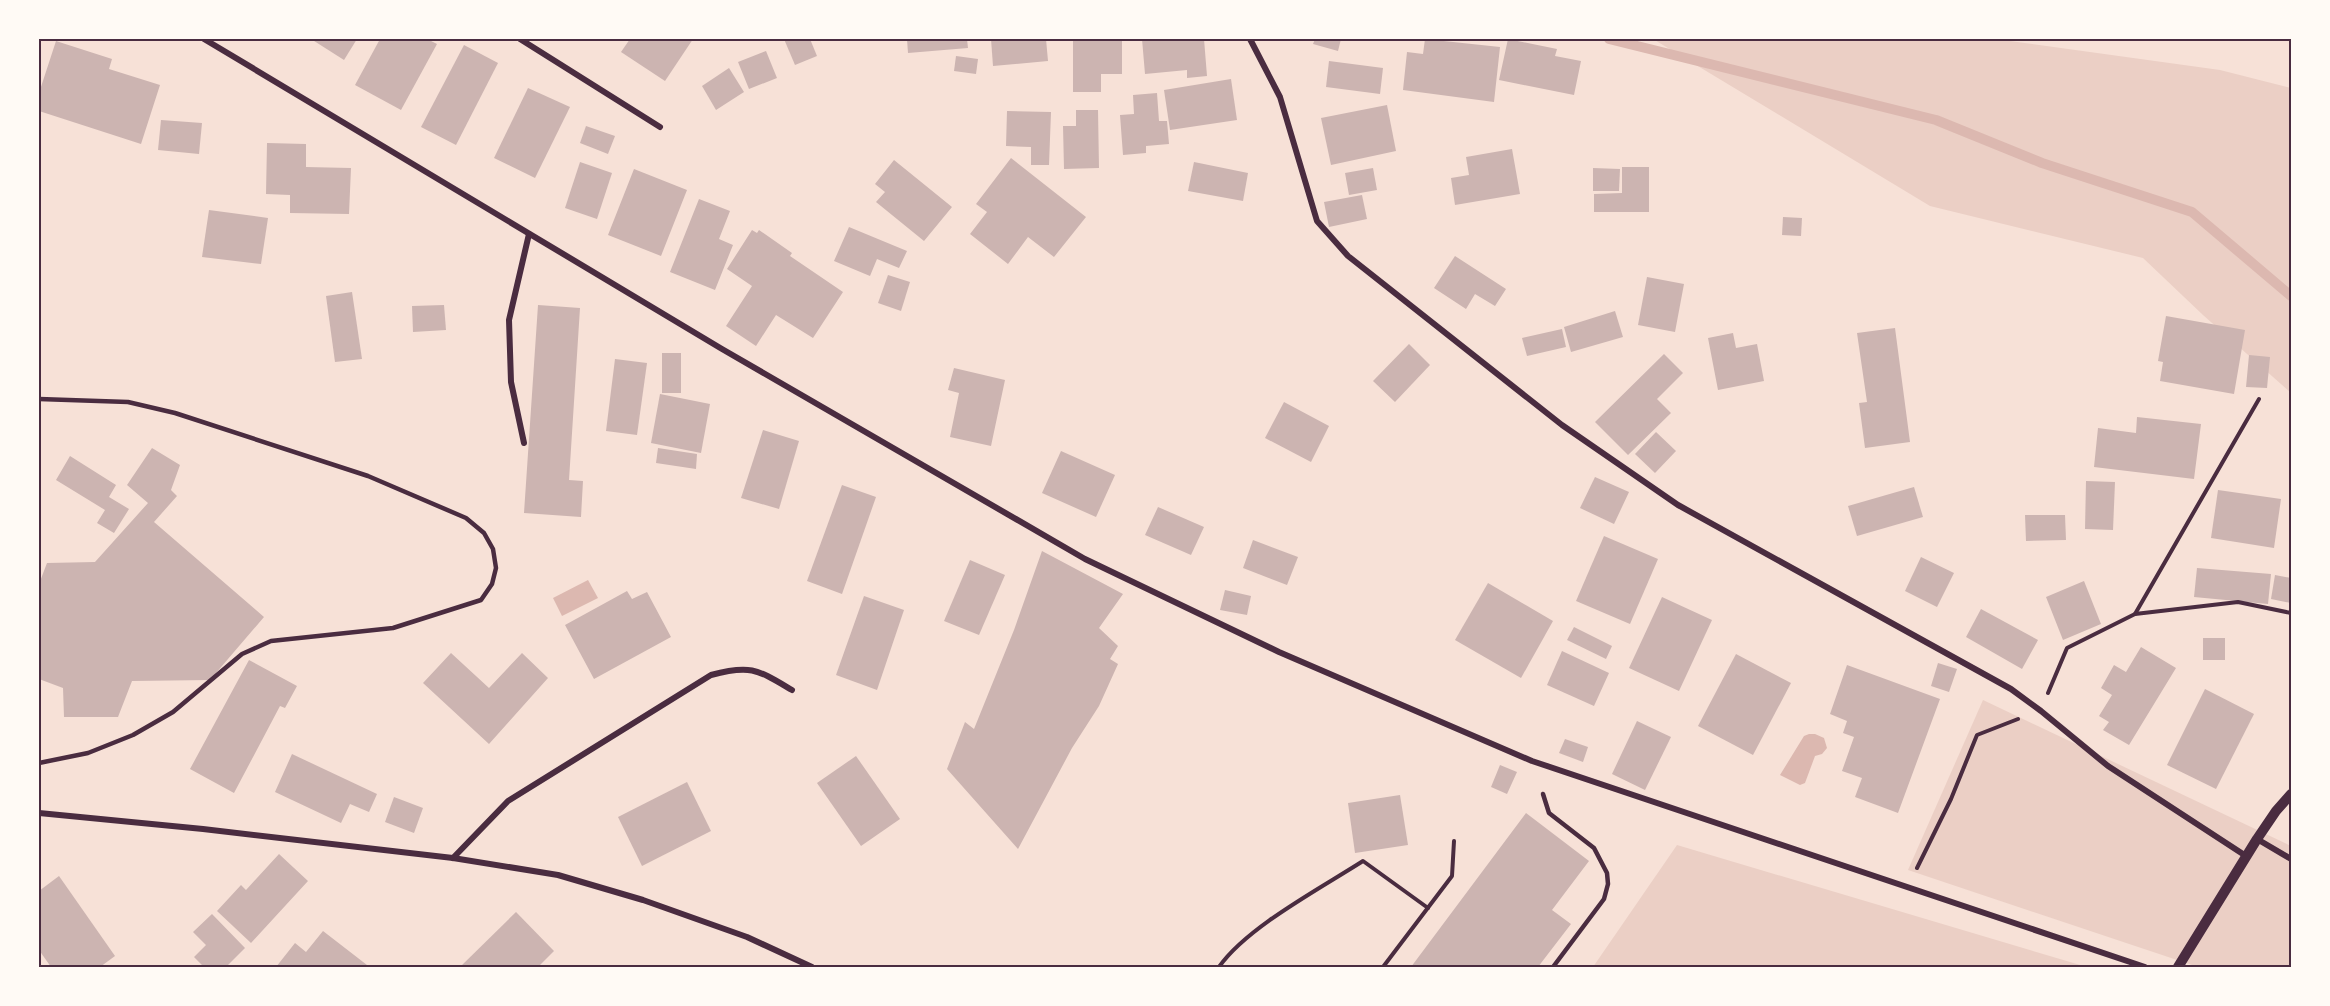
<svg xmlns="http://www.w3.org/2000/svg" width="2330" height="1006" font-family="'Asap Condensed',sans-serif">
<style>
.green{fill:#ebcfc5}
.water{fill:#dcb8b0}
.lines{fill:none;stroke-linecap:round;stroke-linejoin:round}
.stream{stroke:#dcb8b0;stroke-width:10}
.building{fill:#ccb4b1}
.path{stroke:#4a2c40;stroke-width:4}
.service{stroke:#4a2c40;stroke-width:4.5}
.minor{stroke:#4a2c40;stroke-width:6}
.tertiary{stroke:#4a2c40;stroke-width:10}
.neatline{fill:none;stroke:#4a2c40;stroke-width:2}
</style>
<rect width="100%" height="100%" fill="#f7e1d7"/>
<!-- green -->
<g class="green">
<polygon points="1653,39 1995,39 2220,70 2291,88 2291,393 2203,315 2143,258 1930,206"/>
<polygon points="1983,700 2291,846 2291,967 2198,967 1908,870"/>
<polygon points="1677,845 2087,967 1593,967"/>
</g>
<!-- water -->
<g class="water">
<polygon points="588,580 598,598 562,616 553,598"/>
<polygon points="1809,734 1815,734 1824,738 1827,748 1822,754 1815,756 1805,783 1800,785 1780,775 1804,736"/>
</g>
<g class="lines">
<!-- stream -->
<polyline class="stream" points="1609,39 1936,120 2042,163 2192,212 2291,296"/>
</g>
<!-- building -->
<g class="building">
<polygon points="311,39 357,39 344,60"/>
<polygon points="380,39 427,39 437,44 401,110 355,85"/>
<polygon points="630,39 693,39 665,81 621,52"/>
<polygon points="784,39 810,39 817,56 795,65"/>
<polygon points="907,39 967,39 968,48 908,53"/>
<polygon points="991,39 1046,39 1048,61 993,66"/>
<polygon points="1073,39 1122,39 1122,74 1101,74 1101,92 1073,92"/>
<polygon points="1142,39 1204,39 1207,76 1187,78 1187,70 1145,74"/>
<polygon points="1315,39 1341,39 1338,51 1313,44"/>
<polygon points="1425,39 1500,47 1494,102 1403,90 1407,52 1423,54"/>
<polygon points="1508,39 1557,49 1555,56 1581,61 1574,95 1499,80"/>
<polygon points="56,41 112,59 109,69 160,85 141,144 39,111 39,93"/>
<polygon points="464,45 498,63 456,145 421,127"/>
<polygon points="766,51 777,78 749,89 738,62"/>
<polygon points="956,56 978,59 976,74 954,71"/>
<polygon points="1329,61 1383,68 1380,94 1326,87"/>
<polygon points="729,68 744,92 716,110 702,86"/>
<polygon points="1231,79 1237,120 1170,130 1164,90"/>
<polygon points="528,88 570,107 535,178 494,158"/>
<polygon points="1157,93 1159,121 1167,121 1169,144 1146,146 1146,153 1123,155 1120,115 1134,114 1133,95"/>
<polygon points="1387,105 1396,151 1331,165 1321,118"/>
<polygon points="1076,110 1098,110 1099,168 1064,169 1063,126 1076,126"/>
<polygon points="1007,111 1051,112 1049,165 1031,165 1031,147 1006,146"/>
<polygon points="161,120 202,123 199,154 158,150"/>
<polygon points="586,126 615,136 608,154 580,143"/>
<polygon points="267,143 306,144 306,167 351,168 349,214 290,213 290,195 266,194"/>
<polygon points="1512,149 1520,194 1455,205 1451,178 1469,175 1466,157"/>
<polygon points="1011,158 1086,217 1054,257 1028,237 1008,264 970,234 987,212 976,204"/>
<polygon points="894,160 952,207 924,241 876,202 885,192 875,184"/>
<polygon points="580,162 612,173 597,219 565,208"/>
<polygon points="1194,162 1248,173 1243,201 1188,191"/>
<polygon points="1622,167 1649,167 1649,212 1594,212 1594,194 1622,193"/>
<polygon points="1373,168 1377,190 1349,195 1345,173"/>
<polygon points="1593,168 1620,169 1619,191 1593,191"/>
<polygon points="634,169 687,190 661,256 608,235"/>
<polygon points="1362,195 1367,219 1329,227 1324,202"/>
<polygon points="699,199 730,211 719,239 733,245 715,290 670,272"/>
<polygon points="209,210 268,218 261,264 202,257"/>
<polygon points="1783,217 1802,218 1801,236 1782,235"/>
<polygon points="849,227 907,251 899,268 877,259 870,276 834,261"/>
<polygon points="752,230 757,233 759,230 792,253 790,256 843,292 813,338 776,315 756,346 726,326 752,286 727,269"/>
<polygon points="1455,256 1506,289 1495,306 1475,294 1466,309 1434,288"/>
<polygon points="888,275 910,282 901,311 878,303"/>
<polygon points="1647,277 1684,284 1675,332 1638,325"/>
<polygon points="352,292 362,359 335,362 326,296"/>
<polygon points="444,305 446,330 413,332 412,306"/>
<polygon points="538,305 580,308 569,480 583,481 581,517 524,513"/>
<polygon points="1615,311 1623,337 1571,352 1564,327"/>
<polygon points="2166,316 2245,330 2234,394 2160,381 2163,362 2158,361"/>
<polygon points="1895,328 1910,442 1865,448 1859,403 1867,402 1857,333"/>
<polygon points="1562,329 1566,347 1527,356 1522,338"/>
<polygon points="1733,333 1736,348 1757,344 1764,381 1718,390 1708,338"/>
<polygon points="1409,344 1430,365 1395,402 1373,381"/>
<rect x="662" y="353" width="19" height="40"/>
<polygon points="1664,354 1683,373 1657,399 1671,413 1628,455 1595,422"/>
<polygon points="2249,355 2270,357 2267,388 2246,387"/>
<polygon points="615,359 647,363 637,435 606,431"/>
<polygon points="954,368 1005,380 991,446 950,437 959,393 948,390"/>
<polygon points="660,394 710,404 701,453 651,443"/>
<polygon points="1284,402 1329,426 1311,462 1265,438"/>
<polygon points="2137,417 2201,424 2194,479 2094,467 2098,428 2136,433"/>
<polygon points="763,430 799,441 779,509 741,498"/>
<polygon points="1656,432 1676,451 1655,473 1635,454"/>
<polygon points="152,448 180,465 171,490 177,496 154,522 264,617 210,680 132,681 118,717 64,717 63,688 39,679 39,584 47,563 95,562 148,503 127,485"/>
<polygon points="658,448 697,454 696,469 656,463"/>
<polygon points="1061,451 1115,475 1096,517 1042,493"/>
<polygon points="70,456 116,485 109,497 129,509 114,533 97,523 105,510 56,480"/>
<polygon points="1595,477 1629,492 1614,524 1580,508"/>
<polygon points="2086,481 2115,482 2113,530 2085,529"/>
<polygon points="842,485 876,497 842,594 807,581"/>
<polygon points="1914,487 1923,517 1857,536 1848,506"/>
<polygon points="2218,490 2281,499 2274,548 2211,538"/>
<polygon points="1158,507 1204,527 1191,555 1145,535"/>
<polygon points="2025,515 2065,515 2066,540 2026,541"/>
<polygon points="1604,536 1658,559 1630,624 1576,601"/>
<polygon points="1253,540 1298,557 1287,585 1243,568"/>
<polygon points="1042,551 1123,594 1099,628 1118,646 1110,659 1118,664 1099,706 1072,748 1018,849 947,769 965,722 974,729 1014,630"/>
<polygon points="1921,557 1954,573 1937,607 1905,591"/>
<polygon points="970,560 1005,575 979,635 944,621"/>
<polygon points="2197,568 2271,574 2268,604 2194,597"/>
<polygon points="2275,575 2291,578 2291,603 2271,599"/>
<polygon points="2084,581 2101,624 2063,640 2046,597"/>
<polygon points="1488,583 1553,621 1521,678 1455,640"/>
<polygon points="1225,590 1251,596 1247,615 1220,610"/>
<polygon points="627,591 632,599 647,592 671,637 594,679 565,625"/>
<polygon points="864,596 904,610 877,690 836,675"/>
<polygon points="1662,597 1712,620 1679,691 1629,668"/>
<polygon points="1981,609 2038,640 2022,669 1966,637"/>
<polygon points="1574,627 1612,646 1606,659 1567,640"/>
<rect x="2203" y="638" width="22" height="22"/>
<polygon points="2141,647 2176,668 2129,745 2103,730 2109,722 2099,716 2112,695 2101,688 2114,665 2126,672"/>
<polygon points="1562,651 1609,673 1594,706 1547,685"/>
<polygon points="451,653 489,688 522,653 548,678 489,744 423,683"/>
<polygon points="1736,654 1791,683 1753,755 1698,726"/>
<polygon points="249,660 297,686 285,708 280,706 234,793 190,769"/>
<polygon points="1938,663 1957,669 1949,692 1931,686"/>
<polygon points="1847,665 1940,699 1898,813 1855,797 1862,778 1842,771 1854,737 1843,733 1847,721 1830,714"/>
<polygon points="2205,689 2254,714 2216,789 2167,765"/>
<polygon points="1637,721 1671,737 1645,790 1612,774"/>
<polygon points="1565,739 1588,747 1583,762 1559,753"/>
<polygon points="292,754 377,794 369,812 350,804 341,823 275,792"/>
<polygon points="856,756 900,819 861,846 817,783"/>
<polygon points="1500,765 1517,772 1507,794 1491,787"/>
<polygon points="687,782 711,831 642,866 618,817"/>
<polygon points="1400,795 1408,845 1355,853 1348,803"/>
<polygon points="394,797 423,808 414,833 385,822"/>
<polygon points="1526,813 1589,861 1552,910 1571,924 1538,967 1411,967"/>
<polygon points="279,854 308,881 251,943 217,911 241,885 246,890"/>
<polygon points="59,876 115,956 100,967 51,967 39,950 39,891"/>
<polygon points="516,912 554,951 538,967 460,967"/>
<polygon points="212,914 245,948 226,967 204,967 194,957 206,945 193,932"/>
<polygon points="323,931 367,965 366,967 276,967 295,943 306,952"/>
</g>
<g class="lines">
<!-- path -->
<g class="path">
<polyline points="2135,614 2259,399"/>
<polyline points="2048,693 2067,648 2135,614 2238,602 2291,613"/>
<polyline points="1917,868 1951,799 1977,735 2018,719"/>
<path d="M 1219,967 C 1247,927 1321,888 1363,861 L 1428,908"/>
<polyline points="1383,967 1452,876 1454,841"/>
</g>
<!-- service -->
<g class="service">
<polyline points="39,399 128,402 175,413 368,476 466,518 484,533 493,549 496,568 492,584 481,600 393,628 271,641 242,654 173,712 133,735 88,753 39,763"/>
<polyline points="1543,794 1549,813 1594,848 1607,873 1608,884 1604,899 1553,967"/>
</g>
<!-- minor -->
<g class="minor">
<polyline points="204,39 722,349 1085,559 1279,652 1532,761 2145,967"/>
<polyline points="520,39 660,127"/>
<polyline points="1250,39 1280,97 1317,221 1348,256 1562,425 1678,505 2011,689 2041,711 2108,766 2246,856"/>
<polyline points="524,443 511,382 509,320 529,234"/>
<polyline points="39,813 203,829 453,858 558,875 643,900 747,937 812,967"/>
<polyline points="2257,839 2291,859"/>
<path d="M 453,858 L 508,801 L 711,675 C 751,664 758,670 792,690"/>
</g>
<!-- tertiary -->
<polyline class="tertiary" points="2178,967 2257,839 2276,811 2291,794"/>
</g>
<!-- border -->
<rect width="2330" height="1006" fill="none" stroke="#fffaf5" stroke-width="81"/>
<rect x="40" y="40" width="2250" height="926" class="neatline"/>
</svg>
